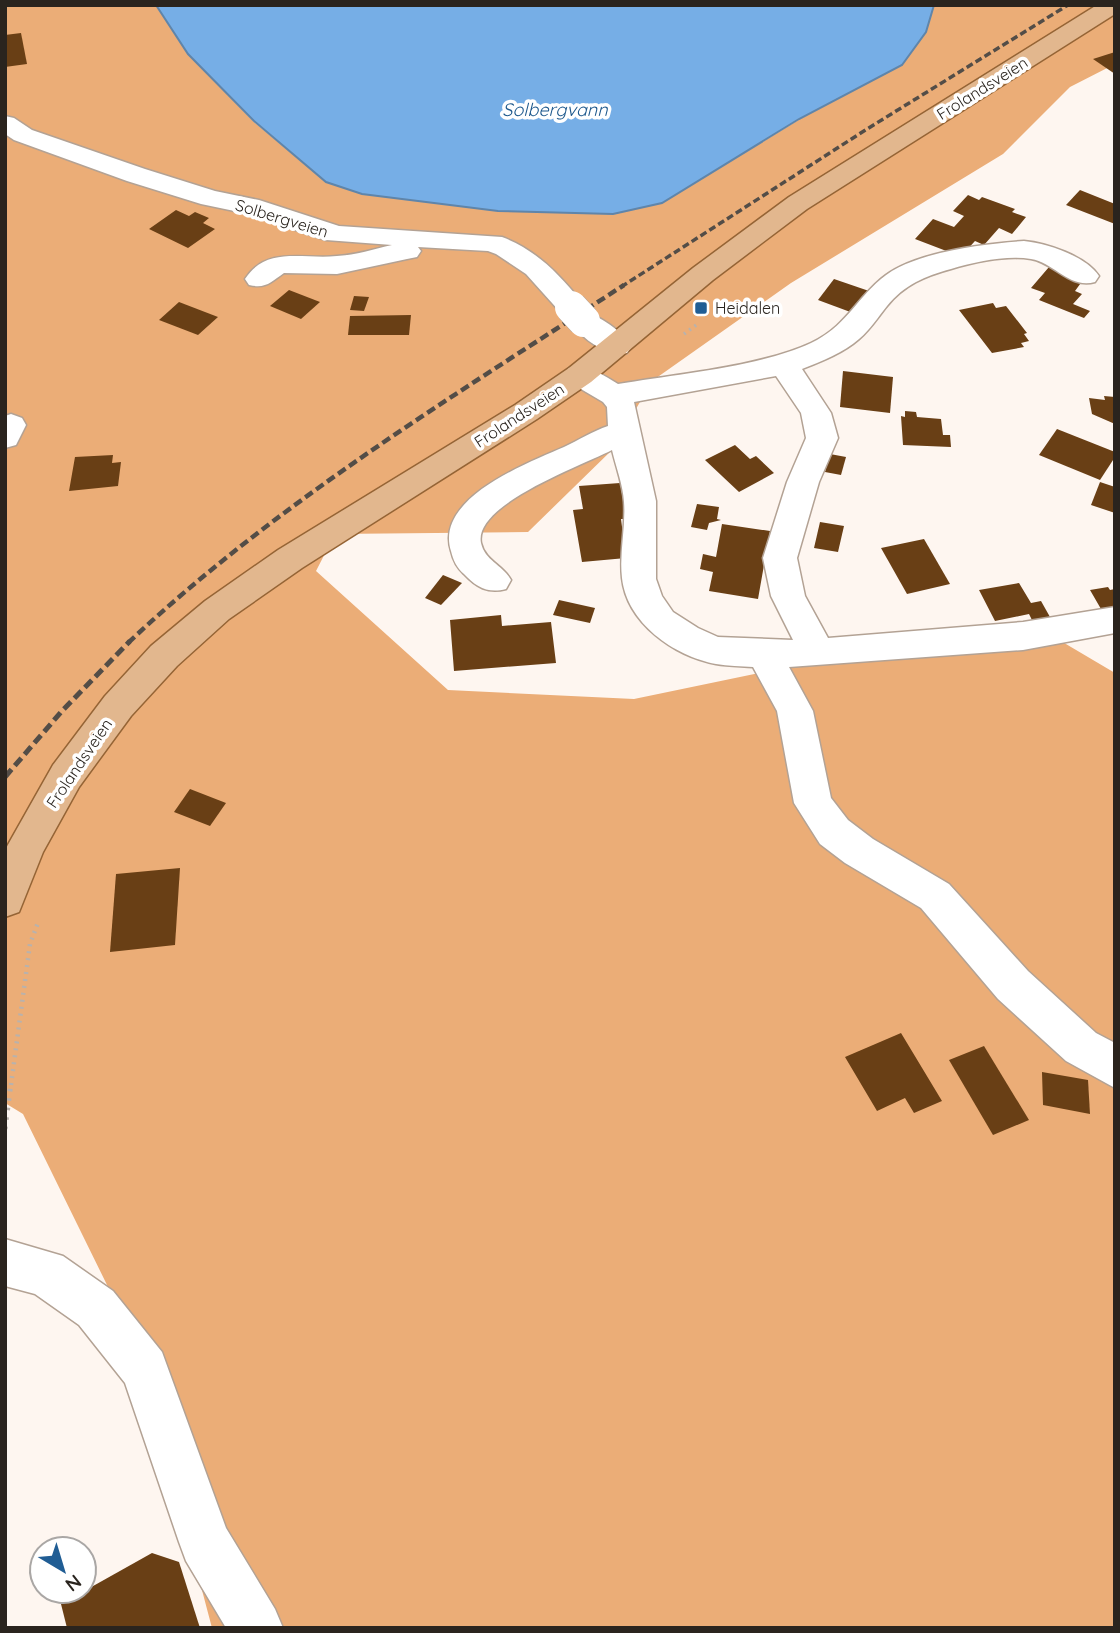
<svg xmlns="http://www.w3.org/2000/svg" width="1120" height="1633" font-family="Quicksand,sans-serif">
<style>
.forest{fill:#ebad77}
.water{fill:#76aee6;stroke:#5f85aa;stroke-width:2}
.building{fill:#693f15}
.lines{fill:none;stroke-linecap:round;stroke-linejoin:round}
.minor-casing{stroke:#b3a294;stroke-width:3}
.major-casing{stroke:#956435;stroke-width:3}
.path-far2{stroke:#b9b2ac;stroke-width:3.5;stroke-dasharray:2 4.5;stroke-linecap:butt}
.path-far1{stroke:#b9b2ac;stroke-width:4.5;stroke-dasharray:2 5;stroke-linecap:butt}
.path{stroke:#b9b2ac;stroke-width:5;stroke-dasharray:2.5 7;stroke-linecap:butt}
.minor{fill:#fff;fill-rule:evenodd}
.major{fill:#e2b78e;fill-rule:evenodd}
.rail-far2{stroke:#534d47;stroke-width:3.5;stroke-dasharray:7 3.5;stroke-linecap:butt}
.rail-far1{stroke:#534d47;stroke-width:4.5;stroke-dasharray:9 4.5;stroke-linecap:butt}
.rail{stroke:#534d47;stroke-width:5;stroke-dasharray:10 5;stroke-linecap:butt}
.minor-bridge-casing{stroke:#b3a294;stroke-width:33;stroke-linecap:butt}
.minor-bridge{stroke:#fff;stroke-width:32}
.poi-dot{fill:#205d94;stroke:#fff;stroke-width:2.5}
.labels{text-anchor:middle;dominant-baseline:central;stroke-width:7;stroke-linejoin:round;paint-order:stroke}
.far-street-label{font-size:16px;fill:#2a241e;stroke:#fff}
.far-poi-label{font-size:16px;fill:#2a241e;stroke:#fff;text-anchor:start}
.far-water-label{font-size:18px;font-style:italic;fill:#1d588c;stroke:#fff}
</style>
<rect width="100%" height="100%" fill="#fef6f0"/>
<polygon class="forest" points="5,5 156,5 188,54 254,122 326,182 662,203 800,119 902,65 926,32 934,5 1115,5 1115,64 1070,87 1003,154 791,283 652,381 613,449 528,532 335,534 316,571 448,690 634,699 841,656 1049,634 1115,673 1115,1628 212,1628 138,1348 23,1114 5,1103"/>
<polygon class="water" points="156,5 934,5 926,32 902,65 799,119 662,203 613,214 498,211 362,194 326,182 254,121 188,54"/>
<g class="building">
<polygon points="21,33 27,64 5,67 5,35"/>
<polygon points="1115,52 1115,74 1093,59"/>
<polygon points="1080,190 1115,204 1115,224 1066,205"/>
<polygon points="968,195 979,200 982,197 1015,209 1012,212 1026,217 1012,234 999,228 984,245 975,241 965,252 949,252 915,239 933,219 954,227 964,216 953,211"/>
<polygon points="176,210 189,216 195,212 209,218 203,223 215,229 188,248 149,229"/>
<polygon points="1049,267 1083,280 1075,291 1082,294 1073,304 1090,311 1084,318 1039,300 1045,293 1031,288"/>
<polygon points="834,279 869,291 853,313 818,300"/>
<polygon points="289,290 320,302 301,319 270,306"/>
<polygon points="354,296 369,297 364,311 350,310"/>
<polygon points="179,302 218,317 198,335 159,320"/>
<polygon points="993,303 996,308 1006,306 1027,333 1024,334 1029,341 1021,343 1024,347 992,353 959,310"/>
<polygon points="411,315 409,335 348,335 350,316"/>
<polygon points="843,371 893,377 890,413 840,407"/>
<polygon points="1104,396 1115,397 1115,424 1092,414 1089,398 1105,400"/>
<polygon points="905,411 916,412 917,417 941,419 943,435 950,435 951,447 903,445 901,416 905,417"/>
<polygon points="1057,429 1115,452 1115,457 1100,480 1039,455"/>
<polygon points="735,445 750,459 756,456 774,473 739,492 705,460"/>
<polygon points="830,454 846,457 841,475 825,472"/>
<polygon points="113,455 112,463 121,462 118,486 69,491 75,457"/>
<polygon points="1100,482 1115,487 1115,513 1091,505"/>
<polygon points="620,483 623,499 629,498 626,519 621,519 626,558 582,562 573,510 583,509 579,486"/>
<polygon points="697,504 719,507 717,519 721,520 709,523 707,530 691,527"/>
<polygon points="820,522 844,526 838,552 814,548"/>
<polygon points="722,524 770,531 758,599 709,591 713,572 700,569 703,554 716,557"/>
<polygon points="924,539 950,584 907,594 881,548"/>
<polygon points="443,575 462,583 441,605 425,598"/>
<polygon points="1019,583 1031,603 1041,601 1050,617 1032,620 1029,614 995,621 979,590"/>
<polygon points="1108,587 1110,590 1115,589 1115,606 1101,609 1090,590"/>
<polygon points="559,600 595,608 590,623 553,615"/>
<polygon points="501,615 502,626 551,622 556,663 454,671 450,620"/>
<polygon points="190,789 226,803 210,826 174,812"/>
<polygon points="180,868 175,945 110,952 116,874"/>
<polygon points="901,1033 942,1101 914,1113 905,1098 877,1111 845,1057"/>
<polygon points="984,1046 1029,1120 993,1135 949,1060"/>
<polygon points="1042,1072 1088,1080 1090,1114 1043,1105"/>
<polygon points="152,1553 179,1562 200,1628 67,1628 61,1604"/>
</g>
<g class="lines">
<g class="minor-casing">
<g id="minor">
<path d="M5,116L14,118L32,130L145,169L215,191L259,200L339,226L502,237C536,250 558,273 581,301L585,307L582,312C599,314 622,332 632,346L627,353C607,358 581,338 570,321L573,316L561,313L526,274L496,254L488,251L418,247L421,251L417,257L407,259L337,274L284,273C271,282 266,289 249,285L245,279C267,245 304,260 337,256C356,255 374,249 392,245L326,240L244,213L201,204L127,181L14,140L5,134Z"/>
<path d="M1024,241C1046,243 1086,256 1099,276L1095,282C1069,289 1055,263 1031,259C1006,255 975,262 951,269C925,276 904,285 887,306C878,317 870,330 859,339C843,353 822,361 802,369L831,413L838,438L819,482L797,558L805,596L828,638L1023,622L1115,607V633L1023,650L789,667L813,711L831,798L848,820L873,839L949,884L1028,971L1096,1033L1115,1043V1088L1066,1061L998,999L921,908L845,863L820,844L794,803L777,711L753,667C741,666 728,666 716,664C674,656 627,623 622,578C619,553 626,527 624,502C623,485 616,467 612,450C584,465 473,504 481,543C485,561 503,565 511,580L506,589C488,594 476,587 464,574C457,568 453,560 451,551C434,498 528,463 564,447C579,440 593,431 608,426L607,407L603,402L569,382L565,375L569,368C588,363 602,375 618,384C676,374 759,367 811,343C845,327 854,302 881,279C912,252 983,244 1024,241ZM776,376L801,413L806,438L787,482L763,558L771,596L793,640L718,637L698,628L673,612L662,596L656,579V501L634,402Z"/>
<polygon points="11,414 22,418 26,425 16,445 5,448 5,416"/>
<polygon points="5,1239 63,1256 113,1291 162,1352 226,1528 275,1609 283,1628 226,1628 186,1561 179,1542 125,1383 79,1325 35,1294 5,1286"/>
</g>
</g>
<g class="major-casing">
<polygon id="major" points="1097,5 1115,5 1115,14 807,209 713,280 591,382 537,419 302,568 229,619 177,666 131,716 79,787 43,852 19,912 5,917 5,850 53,765 105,696 151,646 205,601 278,550 515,405 569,368 693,268 789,197"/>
</g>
<polyline class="path-far2" points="684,334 699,323"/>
<polyline class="path-far1" points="11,1085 30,944 39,920"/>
<polyline class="path" points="5,1129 11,1083"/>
<use href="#minor" class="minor"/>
<use href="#major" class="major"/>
<polyline class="rail-far2" points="621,287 867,129 1068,5"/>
<path class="rail-far1" d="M128,643C276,503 454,396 624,285"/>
<polyline class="rail" points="5,777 62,711 130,641"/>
<g class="minor-bridge-casing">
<polyline id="minor-bridge" points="571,307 584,321"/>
</g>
<use href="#minor-bridge" class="minor-bridge"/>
</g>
<rect class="poi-dot" x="694" y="301" width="14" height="14" rx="3.5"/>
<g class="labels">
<g class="far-street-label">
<text transform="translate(982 88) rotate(-32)">Frolandsveien</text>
<text transform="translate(282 218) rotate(17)">Solbergveien</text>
<text transform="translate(519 415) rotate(-33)">Frolandsveien</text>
<text transform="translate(79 763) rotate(-56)">Frolandsveien</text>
</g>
<g class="far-poi-label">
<text x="715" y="308">Heidalen</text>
</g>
<g class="far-water-label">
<text x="555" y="109">Solbergvann</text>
</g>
</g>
<rect width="1120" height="1633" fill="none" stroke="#2a241e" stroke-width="14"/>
<g transform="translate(63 1570) rotate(142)"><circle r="33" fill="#ffffff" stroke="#aaa7a5" stroke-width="2"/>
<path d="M0-5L12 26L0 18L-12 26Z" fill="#205d94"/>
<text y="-10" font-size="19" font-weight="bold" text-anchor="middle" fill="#2a241e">N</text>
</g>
</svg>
